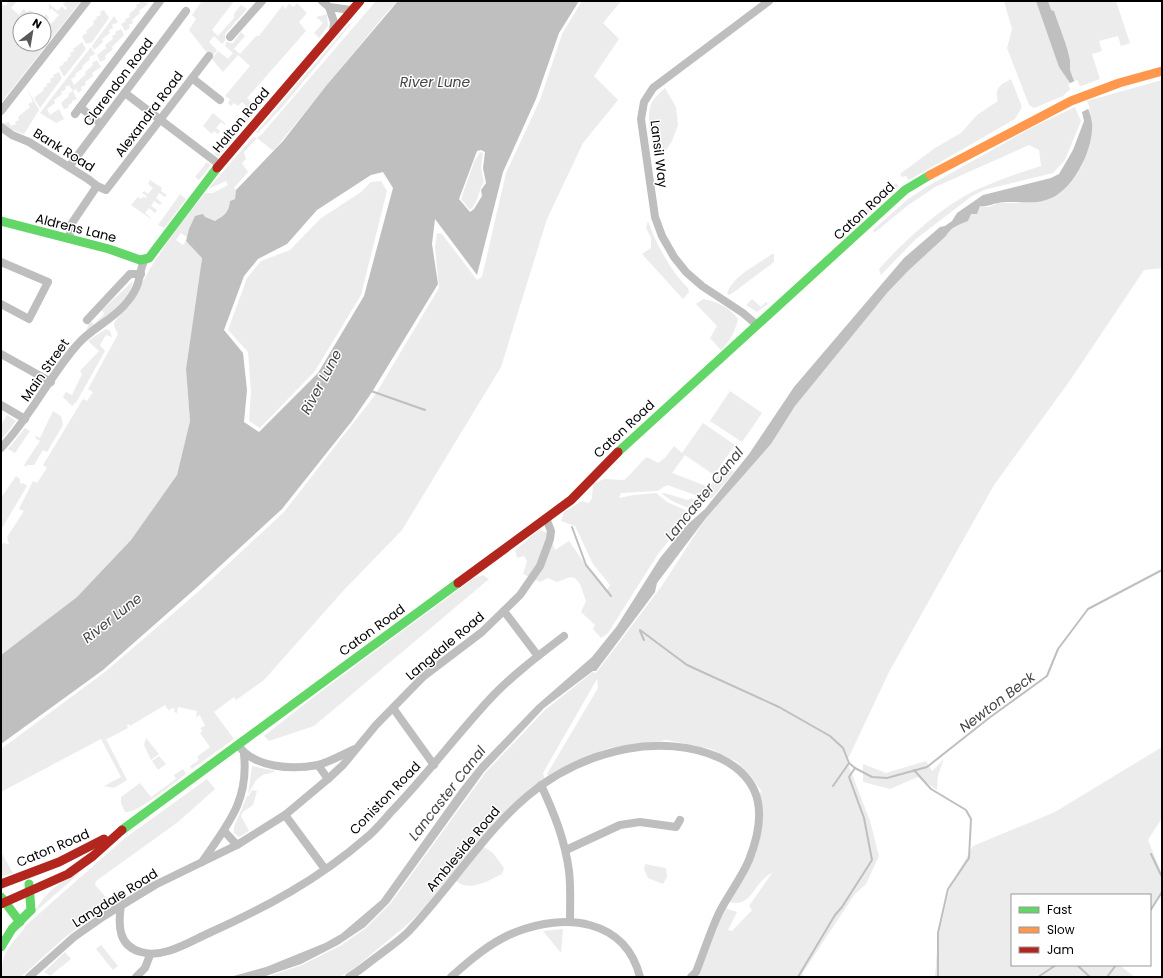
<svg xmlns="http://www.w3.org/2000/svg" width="1163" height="978" font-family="Poppins,sans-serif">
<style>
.green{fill:#ececec;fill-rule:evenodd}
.water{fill:#bfbfbf;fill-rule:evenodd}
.pier{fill:#fff}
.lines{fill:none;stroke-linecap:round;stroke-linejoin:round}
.stream{stroke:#bfbfbf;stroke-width:2}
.street{stroke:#bebebe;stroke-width:8}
.fast{stroke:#63d668;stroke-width:9}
.slow{stroke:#ff974d;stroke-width:9}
.jam{stroke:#b3261e;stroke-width:9}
.labels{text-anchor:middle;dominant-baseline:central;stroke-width:3;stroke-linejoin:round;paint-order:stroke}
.street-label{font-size:13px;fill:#000;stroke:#fff}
.water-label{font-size:14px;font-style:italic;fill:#444;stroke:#fff}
</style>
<rect width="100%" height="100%" fill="#fff"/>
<g class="green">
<path d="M8,1L16,2L11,8L19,15L23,9L27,12L30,10L41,19L46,14L49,18L47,20L51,24L59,15L51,8L49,11V4L58,11L62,6L65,10L67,8L63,4L67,1H81L1,103V4L6,6ZM20,20H44V44H20Z"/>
<polygon points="139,1 146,1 148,4 139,11 140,13 132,20 133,23 129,25 130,28 125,31 121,24 126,21 125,19 130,17 129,14 137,7 136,5 140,3"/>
<polygon points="202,1 234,1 212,30 218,36 234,18 234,14 241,5 247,9 225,34 225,41 222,44 214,36 209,42 217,50 211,58 189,30 196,19 192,15"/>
<path d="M376,1H398L387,12L274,150H272L257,138L244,152L246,159L242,163L248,172L234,188L236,190L235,199L230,201C229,213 225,215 215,221L204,217L189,229L188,238L181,233L176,240L183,245L186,241L202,257L186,369L190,421L177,475L131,540L77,597L1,655V543L9,544L7,537L24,511L19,509L33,481L37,483L47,468L43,465L83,399L87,401L93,392L88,389L118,334L114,326L115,321L132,303L149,270L175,231L205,193H213L228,185L226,181L208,189L253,137L257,138L262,134Z"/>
<polygon points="582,1 621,1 603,23 619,39 594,76 618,100 583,143 547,219 501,367 402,530 343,591 264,680 236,700 234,697 214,712 234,739 192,769 190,766 199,760 197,757 210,747 200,733 203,731 200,728 205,726 200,715 196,717 197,711 178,707 177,713 174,712 175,709 171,708 169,711 165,705 130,726 129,724 127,725 128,728 107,739 105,737 127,780 114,788 104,786 121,777 101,739 1,792 1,749 105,672 198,592 284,512 375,395 439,288 435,247 437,233 442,234 477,280 482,277 506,173 540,100 562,34"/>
<polygon points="1004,1 1116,1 1130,43 1121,46 1118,36 1099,41 1102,51 1092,54 1100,79 1068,91 1063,96 1034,108 1029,105 1007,48 1012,29"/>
<polygon points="297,3 307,13 299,22 306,31 247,98 253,104 262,94 267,98 245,124 241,121 250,110 242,102 238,106 234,103 231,106 228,103 230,99 225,96 250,66 238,55 223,72 212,59 218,51 228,59 233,53 225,46 226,42 233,43 241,32 245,36 234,49 240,54 256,36 259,36 283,5 285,9 289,4 294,7"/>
<polygon points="104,10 109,18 92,42 86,44 82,36 87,33 86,31 94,24 93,21 97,19 96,17 101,15 100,12"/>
<polygon points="327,14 328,26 319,38 314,33 323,23 316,17"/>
<polygon points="114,16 118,22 112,25 113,28 109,30 110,33 102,39 103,42 94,50 92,46"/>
<polygon points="350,23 351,24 284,105 258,133 256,132"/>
<polygon points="121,29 124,35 112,47 113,49 105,56 106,59 100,62 97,55 106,48 105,45 113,39 112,36 116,34 115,32"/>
<polygon points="82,42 86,49 64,77 59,67 64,64 63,63 68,60 67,58 71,56 70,53 74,51 73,49"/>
<polygon points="91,47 95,54 89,57 90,59 82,66 83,68 75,74 76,76 71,79 76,89 73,91 77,99 72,101 72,103 68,105 69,107 64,109 61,103 69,96 68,94 73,91 69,85 65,87 66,89 61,92 62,94 54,100 55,103 47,109 50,115 59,109 64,119 56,123 40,113"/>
<polygon points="97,60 101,67 92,73 93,76 85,82 86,85 81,87 82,90 78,93 74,85 86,74 85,72 93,65 92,63"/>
<polygon points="59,72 62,78 40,108 34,98 44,90 43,88 47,86 46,84 51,82 50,79 54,77 53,75"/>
<path d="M1011,79L1022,107L1015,119L909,180L906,176L902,177L900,174L935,148L961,133L977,115L998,101C994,88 1000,85 1011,79Z"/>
<path d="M1162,80V268L1144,270L1071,379L994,485L889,672L847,761L870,821L879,856L866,884L854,895L802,974L804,977H691L725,908L737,912L728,930L732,931L752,910L749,906L772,873C754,881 752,909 729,902L750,861L759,793L762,792L750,775L737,762L711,749L667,740L609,748L575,761L550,777L547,774L598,688L597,679L543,773L545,780L495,822L425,907L408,924L351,971L340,977H267L302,965L340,946L366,928L390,904L486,772L545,710L593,672L596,673L661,587L706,518L771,444L795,406L828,364L887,293L908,271L946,236C951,227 958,225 968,221L970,215L980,206L989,207L998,203H1018L1059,194L1073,180L1082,166L1092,123L1087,101Z"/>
<polygon points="27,88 39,110 24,134 9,129 3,123 9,122 11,126 16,124 15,122 19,120 18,117 30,107 28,104 33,102"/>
<path d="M665,88L676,107L678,125L672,141L665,152L655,155C652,140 645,117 652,102C655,97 661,92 665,88Z"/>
<path d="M1075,107L1081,121L1065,160L1053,173L984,190L972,196L916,239L881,275L879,269C905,240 940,208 974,191C995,181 1018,173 1041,166L1039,150L1029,145L935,187L907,206L874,233L873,230L908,199L928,186L1033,127Z"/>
<polygon points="213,113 226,124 225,125 221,122 216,128 220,131 218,134 214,131 212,134 203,126"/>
<polygon points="234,130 238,133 218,157 214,154"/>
<path d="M480,152L483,153L481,168L484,182C478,191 479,202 470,210L461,199L474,162Z"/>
<polygon points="207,162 211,165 199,180 195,177"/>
<polygon points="150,180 162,188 161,191 167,195 165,197 159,193 156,198 162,203 160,205 154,201 151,206 157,210 155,213 149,208 145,213 151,218 151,219 131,205 138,197 141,199 143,197 146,198 147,196 142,193 144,191 148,194 153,188 148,184"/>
<polygon points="381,181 387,191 361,295 315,371 260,428 249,421 251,392 248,352 228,330 247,278 261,261 290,250 320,219 361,192 371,182"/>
<polygon points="896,183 899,186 880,202 878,198"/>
<polygon points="180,194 186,199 164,228 158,225"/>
<polygon points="876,200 876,206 861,220 858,216"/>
<path d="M648,221C656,244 671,272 688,288L689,292L683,299L642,254L651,248V238L646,228Z"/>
<path d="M772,254H774V262L734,292L729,295L727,294C732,276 757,265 772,254Z"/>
<path d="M133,281C128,304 104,319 86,331L90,321L94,324L104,314L102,310Z"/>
<path d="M703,299C717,301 730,308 738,319C735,332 730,341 721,350L710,338L717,326L696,304Z"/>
<polygon points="752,299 761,307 766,302 768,304 757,312 746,305"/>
<polygon points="106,329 110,331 112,337 106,335 100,345 105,351 77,401 72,406 63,397 66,392 72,395 82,374 80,371 99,351 88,341"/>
<polygon points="730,391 762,413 742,442 710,421"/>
<polygon points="53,411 61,416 63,425 47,452 43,450 34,465 27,465 26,467 24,465 40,441 35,438 36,436 40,438"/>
<polygon points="7,415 16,421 1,440 1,425"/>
<path d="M703,423L735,445L714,475L685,455L672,473L709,487L726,466L734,472L712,498C699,498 680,489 667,485L657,491L621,493L619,498L634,495L656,493L667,502L692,513L658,554L608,633L601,638L593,629L595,625L581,612L586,601L580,584L575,578L570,577L557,582L548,578L540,582L523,574L527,561L524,556L517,558L515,550L539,530L549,533L555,550L569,541L587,567L607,590L610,585L593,564L575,526L561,521L564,512L582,501L589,503L592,498L593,484L604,479L624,480C634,472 638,464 647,457L658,463L665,458L674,446L682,453Z"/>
<polygon points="25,428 30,431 15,453 8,449"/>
<polygon points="16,476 20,479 20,484 23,483 27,486 2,528 1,498"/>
<polygon points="664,493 688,500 692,498 696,501 693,510 672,501 662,494"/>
<polygon points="483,575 489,579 314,726 269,741 264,736 311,699 474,578"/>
<polygon points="146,738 159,754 151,760 144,745"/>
<polygon points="1162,747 1162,818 1148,840 1162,874 1162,892 1150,911 1150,895 1012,895 1012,965 1119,965 1135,977 935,977 938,937 951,884 973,846 1055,812"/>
<polygon points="159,756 166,764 158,770 152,761"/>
<polygon points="944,759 938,775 937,790 918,777 890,789 863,782 863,764 886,773 926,761 932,771"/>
<polygon points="252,766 276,771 268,774 264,774 256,780 248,794"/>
<path d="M183,769L186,774C176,781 136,815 125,812L121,803V797L140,783L151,797L176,779L174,775Z"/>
<path d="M207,779L215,789L178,822L96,881L95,885L111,903L64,938L21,977H1C1,954 10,945 25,928L24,927L125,838Z"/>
<polygon points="252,790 257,791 253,805 243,812 241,816 249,831 239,837 234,833 234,827 247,796 249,796"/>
<path d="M482,846L493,853L504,868L502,874C488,881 469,893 455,880Z"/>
<polygon points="1,852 13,873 1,877"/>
<polygon points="645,864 666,868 667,877 663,884 648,878 644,869"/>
<path d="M80,872L74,878L34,913C48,889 56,885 80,872Z"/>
<polygon points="563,929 561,953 543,931"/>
<polygon points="101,945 118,966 113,970 96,949"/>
<polygon points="65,952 71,959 50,976 44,972"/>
</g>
<g class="water">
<path d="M398,1H579L559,33L536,99L503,172L477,275L435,219L432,244L438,284L372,392L352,421L282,509L195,589L103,670L1,744V655L77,597L131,540L177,475L190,421L186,369L202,258L186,241L189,229L195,216L203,214L205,217L215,221C225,215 229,212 230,201L235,199L236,190L283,141L326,86ZM481,150L485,152L483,168L486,183L481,190L482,196L474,209L470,212L459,199L477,151ZM383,172L393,188L364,296L318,373L259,432L244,422L247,390L243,353L224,330L244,276L258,259L287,244L317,210L371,175Z"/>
<path d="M1036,1H1048L1051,10L1054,11C1059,27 1067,44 1070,61C1070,64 1070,67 1070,70C1075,88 1090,104 1092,123C1094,149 1073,193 1046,200C1031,205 1012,200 998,203C991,204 988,207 980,206L977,214H971L968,221C958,225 951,227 946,236L908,271L887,293L795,406L771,444L706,518L657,583L655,592L596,671H593L544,708L484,772L389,903L365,927L338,945L301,964L263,977H230L266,967L325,943L341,934L381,900L460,789L480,764L536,706L592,657L617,626L660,558L687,525L705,509L749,454L794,387L904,258L940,227L945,226L952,221L957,213L983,195L1051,178L1059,174L1073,150L1084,121L1082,112L1070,83L1059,67Z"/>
</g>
<polygon class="pier" points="1077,80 1090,108 1080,113 1068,84"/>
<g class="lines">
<g class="stream">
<polyline points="371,391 425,410"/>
<polyline points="572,527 586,565 611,596"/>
<polyline points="640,630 687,665 779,707 830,736 843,748 849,763 855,768 872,777 887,778 927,767 989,718 1047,676 1058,649 1088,609 1162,570"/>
<polyline points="640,631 644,640"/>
<polyline points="914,770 931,789 966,810 971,819 969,858 948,889 938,933 938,977"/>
<polyline points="833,786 849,763"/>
<polyline points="1151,854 1162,877"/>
<polyline points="1150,911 1162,892"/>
<polyline points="1077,965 1090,977"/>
<polyline points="798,977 835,915 842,907 872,860 864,818 849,777 855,768"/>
<polyline points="1038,977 1056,965"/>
<polyline points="1107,977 1116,965"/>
</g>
<g class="street">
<polyline points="322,1 329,7 351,10"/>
<polyline points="329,7 334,22 333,32"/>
<polyline points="230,37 262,1"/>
<polyline points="192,78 220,100"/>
<polyline points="125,93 220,165"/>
<polyline points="80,107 101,124"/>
<polyline points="1,111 87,1"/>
<polyline points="75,114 160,1"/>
<polyline points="1,127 12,135 29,142 88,179 97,186 106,190 209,56"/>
<polyline points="69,167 186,11"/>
<polyline points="69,239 72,223 97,186"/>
<polyline points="1,262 48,282 29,319 1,304"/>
<polyline points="87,320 130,274 141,274"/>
<polyline points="757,325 743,313 702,286 686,272 674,257 662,236 655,217 641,119 644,102 653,88 769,1"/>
<polyline points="1,354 51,382"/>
<polyline points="1,405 25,419"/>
<path d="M1,448C31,416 49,377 77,345C92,327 114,320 128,301C132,296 136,289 138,283C141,274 140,267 145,260"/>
<polyline points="504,611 538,656"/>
<polyline points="393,708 434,765"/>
<path d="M238,745C254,768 292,770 318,765C330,762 343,754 355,749"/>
<polyline points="318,765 328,779"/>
<path d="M541,785C554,813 565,840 569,871C571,887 570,904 570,921"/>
<polyline points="285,815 325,869"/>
<polyline points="224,831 237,845"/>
<polyline points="566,850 620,825 640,822 676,827 680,820"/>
<path d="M202,862C227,825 249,802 244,754"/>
<path d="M121,905C118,925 118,946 141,952C163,959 189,942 209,933C265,908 319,879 366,838C375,831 383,821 391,812C425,777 455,737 488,701C510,677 539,655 564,636"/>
<polyline points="29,977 74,937 104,916 155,885 237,845 285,815 328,779 343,765 376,725 424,676 482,632 520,595 540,566 550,539 551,531 546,518"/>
<polyline points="136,977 145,968 150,955"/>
<path d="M349,977C359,971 368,963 378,956C388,948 399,941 408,932C479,857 514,771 626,749C657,743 691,745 720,758C765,780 766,817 749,860C741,879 728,895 719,913C710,932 704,952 696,972L691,977"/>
<path d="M451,977C470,960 492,941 516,932C564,913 625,918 640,977"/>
</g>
<g class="fast">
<polyline points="1,221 109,249 140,260 149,258 217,168"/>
<polyline points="618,452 905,190 930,175"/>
<polyline points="122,830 458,583"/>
<polyline points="29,884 31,910"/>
<polyline points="1,897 20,922"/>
<polyline points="1,947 12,929 31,910"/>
</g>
<polyline class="slow" points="930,175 1071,101 1119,83 1162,71"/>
<g class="jam">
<polyline points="217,168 360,1"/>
<polyline points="458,583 571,500 618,452"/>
<polyline points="1,884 59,862 104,839"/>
<polyline points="1,904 68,874 93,856 122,830"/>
</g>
</g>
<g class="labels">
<g class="street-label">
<text transform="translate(118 82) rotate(-53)">Clarendon Road</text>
<text transform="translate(149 114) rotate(-53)">Alexandra Road</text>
<text transform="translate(241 120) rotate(-50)">Halton Road</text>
<text transform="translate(64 150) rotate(32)">Bank Road</text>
<text transform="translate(659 154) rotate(83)">Lansil Way</text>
<text transform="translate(864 211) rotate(-43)">Caton Road</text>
<text transform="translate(76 228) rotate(14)">Aldrens Lane</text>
<text transform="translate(45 370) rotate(-55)">Main Street</text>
<text transform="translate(624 429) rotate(-43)">Caton Road</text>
<text transform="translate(372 630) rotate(-36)">Caton Road</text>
<text transform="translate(445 646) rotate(-40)">Langdale Road</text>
<text transform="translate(385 798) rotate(-46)">Coniston Road</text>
<text transform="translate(53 848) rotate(-23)">Caton Road</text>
<text transform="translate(463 849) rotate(-50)">Ambleside Road</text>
<text transform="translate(115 898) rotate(-32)">Langdale Road</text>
</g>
<g class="water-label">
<text x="435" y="82">River Lune</text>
<text transform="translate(321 382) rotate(-62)">River Lune</text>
<text transform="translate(704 494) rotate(-51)">Lancaster Canal</text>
<text transform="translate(112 618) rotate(-38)">River Lune</text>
<text transform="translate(997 702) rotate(-37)">Newton Beck</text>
<text transform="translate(447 793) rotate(-52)">Lancaster Canal</text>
</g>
</g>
<rect width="1163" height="978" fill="none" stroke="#000000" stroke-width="4"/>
<rect x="1011" y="894" width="140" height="72" fill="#ffffff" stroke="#999999"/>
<rect x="1019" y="907" width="20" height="6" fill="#63d668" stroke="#999999"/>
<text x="1047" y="914" font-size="12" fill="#000000">Fast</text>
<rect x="1019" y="927" width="20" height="6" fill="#ff974d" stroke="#999999"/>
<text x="1047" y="934" font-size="12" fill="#000000">Slow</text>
<rect x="1019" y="947" width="20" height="6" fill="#b3261e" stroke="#999999"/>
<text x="1047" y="954" font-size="12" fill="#000000">Jam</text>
<g transform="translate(32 32) rotate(31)"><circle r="19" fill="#ffffff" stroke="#999999"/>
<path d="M0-3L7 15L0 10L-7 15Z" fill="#595959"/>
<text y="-6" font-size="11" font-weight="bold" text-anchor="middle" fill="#000000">N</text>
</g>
</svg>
